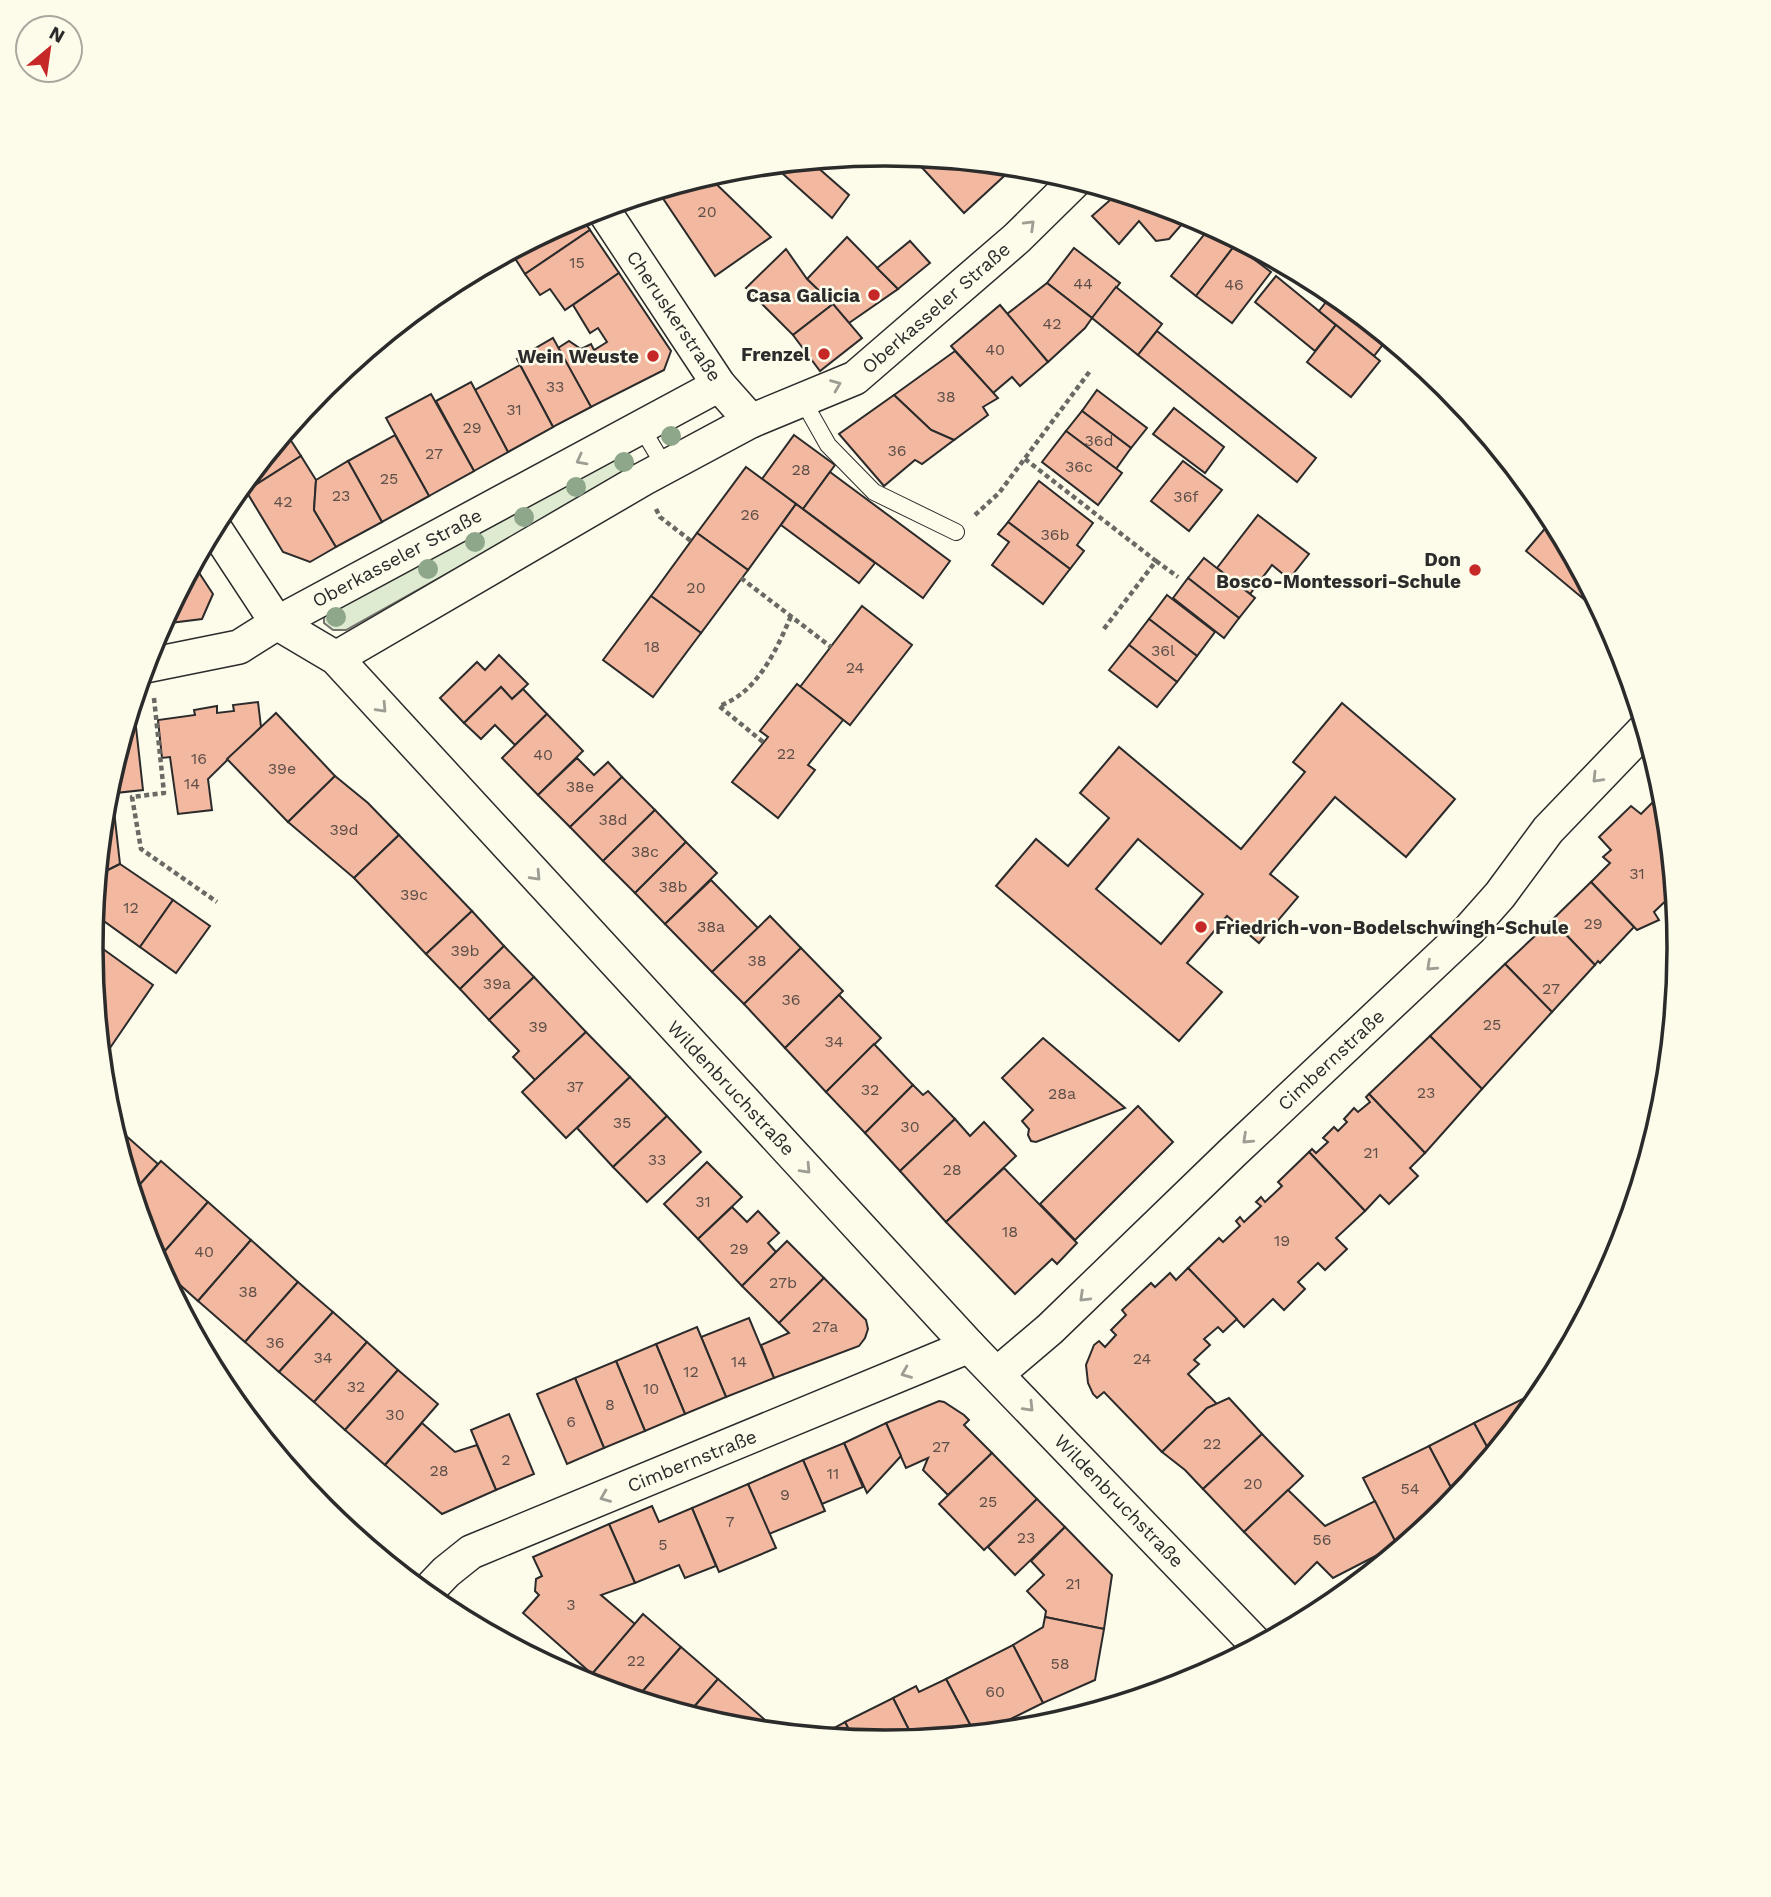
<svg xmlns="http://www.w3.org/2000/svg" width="1771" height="1897" font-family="'Work Sans',sans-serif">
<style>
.green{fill:#deebd1;stroke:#74746e;stroke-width:2}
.building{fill:#f2b8a0;stroke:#2b2b2b;stroke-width:2;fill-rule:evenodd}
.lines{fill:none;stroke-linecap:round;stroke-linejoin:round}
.lane-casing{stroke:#2b2b2b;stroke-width:18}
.street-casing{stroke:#2b2b2b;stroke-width:36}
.path{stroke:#6a6964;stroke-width:4.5;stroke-dasharray:5 3.5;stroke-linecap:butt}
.lane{stroke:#fdfbea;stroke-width:16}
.street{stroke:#fdfbea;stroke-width:33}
.tree{fill:#8ea78a}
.oneway{stroke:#9e9d94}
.poi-dot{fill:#c62828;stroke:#fdfbea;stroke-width:2.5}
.labels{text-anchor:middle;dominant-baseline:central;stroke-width:5;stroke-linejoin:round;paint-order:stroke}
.number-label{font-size:16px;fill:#5d4e48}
.poi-label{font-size:19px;font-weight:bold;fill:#2b2b2b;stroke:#fdfbea;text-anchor:end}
.street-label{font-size:19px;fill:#2b2b2b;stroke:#fdfbea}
.rim{fill:none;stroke:#2b2b2b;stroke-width:3.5}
</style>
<rect width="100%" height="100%" fill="#fdfbea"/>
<polygon class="green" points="625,449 636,468 346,630 333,630 324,623 324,611"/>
<g class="building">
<polygon points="916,157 1014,167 964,213 914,159"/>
<polygon points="820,160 816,166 849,195 832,218 773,165"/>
<polygon points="708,176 771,237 715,276 658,191"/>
<polygon points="1118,193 1190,215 1169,239 1156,241 1139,221 1119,244 1092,216"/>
<polygon points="580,215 590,230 525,274 511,252"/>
<polygon points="1211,226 1238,241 1196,296 1171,276"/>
<polygon points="590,230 619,273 565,310 550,289 540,295 525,274"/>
<polygon points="847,237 898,289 849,323 807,279"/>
<polygon points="910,241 930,263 898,289 877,268"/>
<polygon points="1235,245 1271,272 1232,323 1196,296"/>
<polygon points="1074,248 1120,283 1092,318 1047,283"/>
<polygon points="786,249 807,279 833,304 793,335 746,288"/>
<polygon points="619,273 671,351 664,370 591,407 558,348 569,341 581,349 591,344 594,350 607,342 598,328 590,333 573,305"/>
<polygon points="1276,276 1336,325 1315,351 1255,302"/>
<polygon points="1047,283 1092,318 1085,328 1048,362 1007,314"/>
<polygon points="1116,287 1162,324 1138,355 1092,318"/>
<polygon points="1333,293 1388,338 1374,356 1319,311"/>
<polygon points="833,304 862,338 820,371 793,335"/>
<polygon points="1000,305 1048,362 1020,386 1012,377 993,393 951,346"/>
<polygon points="1336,325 1380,361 1351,397 1307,362"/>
<polygon points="1157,331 1316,458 1297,482 1138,355"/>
<polygon points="553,338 591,407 553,427 517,359"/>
<polygon points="955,351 998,398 983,407 988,415 954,440 931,430 894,395"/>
<polygon points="520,365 553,427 508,452 475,390"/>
<polygon points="471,382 508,452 474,471 436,401"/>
<polygon points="1097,390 1147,428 1131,448 1082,411"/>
<polygon points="431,394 474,471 429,496 386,418"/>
<polygon points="894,395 931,430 954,440 922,464 915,460 884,486 839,434"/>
<polygon points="1174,408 1224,447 1205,473 1153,434"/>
<polygon points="1082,411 1131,448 1116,469 1066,431"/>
<polygon points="1066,431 1122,473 1098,505 1042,462"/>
<polygon points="286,433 301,456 246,491 242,486"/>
<polygon points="395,435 429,496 382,522 348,461"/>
<polygon points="794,435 835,465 803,509 762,479"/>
<polygon points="301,456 316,480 314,510 336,547 310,562 283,552 246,491"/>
<polygon points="348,461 382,522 336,547 314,510 316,480"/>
<polygon points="1183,461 1222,490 1189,531 1151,501"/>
<polygon points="746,467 796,504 748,570 697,533"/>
<polygon points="830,472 950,561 923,598 803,509"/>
<polygon points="1039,481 1093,523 1077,545 1084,551 1070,569 1008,522"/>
<polygon points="796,504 875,563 859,583 781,525"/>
<polygon points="1258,515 1309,554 1289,579 1272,565 1250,594 1217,568"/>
<polygon points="1553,519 1604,616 1526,551"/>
<polygon points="1008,522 1070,569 1043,604 992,565 1009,542 998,534"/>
<polygon points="697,533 748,570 701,633 651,596"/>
<polygon points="1204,558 1255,598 1239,618 1188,578"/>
<polygon points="194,565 213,594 202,619 162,624"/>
<polygon points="1188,578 1239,618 1224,638 1173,598"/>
<polygon points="1167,595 1215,632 1197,656 1149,619"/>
<polygon points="651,596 701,633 653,697 603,660"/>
<polygon points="862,606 912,645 850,725 800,687"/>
<polygon points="1149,619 1197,656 1177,682 1129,645"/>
<polygon points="1129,645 1177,682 1157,707 1109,670"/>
<polygon points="499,655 528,684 512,699 501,687 464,723 440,698 477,662 485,670"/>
<polygon points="797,684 843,720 808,765 815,770 778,818 732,782 768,737 760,731"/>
<polygon points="501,687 512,699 523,689 547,714 515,745 495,725 481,739 464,723"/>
<polygon points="258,702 261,727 208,779 212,810 178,814 170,757 162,758 158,720 195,715 194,710 217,706 217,713 234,711 233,705"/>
<path d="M1342,703L1455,799L1406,857L1335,797L1270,874L1298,897L1259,943L1227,916L1187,963L1222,992L1179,1041L996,886L1036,839L1068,866L1109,818L1080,793L1119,747L1241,849L1305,772L1293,762ZM1138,839L1203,894L1161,944L1096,889Z"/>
<polygon points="276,713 335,776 288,822 227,759"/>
<polygon points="547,714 583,751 538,795 502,758"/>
<polygon points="135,718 143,790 106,794 129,719"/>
<polygon points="577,758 594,775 608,762 622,777 570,827 538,795"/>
<polygon points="335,776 368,803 399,835 354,878 288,822"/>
<polygon points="622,777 655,810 603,861 570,827"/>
<polygon points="1662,784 1665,794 1666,807 1652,794"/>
<polygon points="112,793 120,864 98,875 106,794"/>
<polygon points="1657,798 1666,807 1674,893 1654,912 1659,920 1637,930 1591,882 1610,863 1603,857 1611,850 1599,837 1631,806 1641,814"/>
<polygon points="655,810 686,842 635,893 603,861"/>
<polygon points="399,835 472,911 426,954 354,878"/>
<polygon points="686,842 717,873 665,924 635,893"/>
<polygon points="120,864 173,900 140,947 94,914 98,875"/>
<polygon points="711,880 758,928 712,972 665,924"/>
<polygon points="1591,882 1634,927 1600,963 1598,961 1595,965 1552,920"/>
<polygon points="173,900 210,926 176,973 140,947"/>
<polygon points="472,911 504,946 460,989 426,954"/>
<polygon points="770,916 801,948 744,1004 712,972"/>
<polygon points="1552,920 1595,965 1552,1012 1505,964"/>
<polygon points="92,941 153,985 110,1048 100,1042"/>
<polygon points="504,946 534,977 489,1020 460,989"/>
<polygon points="801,948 843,991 785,1048 744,1004"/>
<polygon points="1505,964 1552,1012 1482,1089 1430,1036"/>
<polygon points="534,977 586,1032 535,1080 513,1057 519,1051 489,1020"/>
<polygon points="839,995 881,1038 826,1092 785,1048"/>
<polygon points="586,1032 630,1077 566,1138 522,1092"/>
<polygon points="1430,1036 1482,1089 1425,1153 1369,1094"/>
<polygon points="1043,1038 1125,1108 1036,1142 1031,1141 1028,1135 1029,1129 1022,1121 1033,1110 1002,1078"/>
<polygon points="874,1044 913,1085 865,1133 826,1092"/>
<polygon points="630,1077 667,1116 613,1167 577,1128"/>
<polygon points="913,1085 923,1095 928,1091 955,1119 900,1171 865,1133"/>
<polygon points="1369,1094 1425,1153 1410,1168 1418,1176 1389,1204 1380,1195 1365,1211 1309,1152 1312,1149 1316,1153 1328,1142 1323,1138 1334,1127 1338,1131 1347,1122 1344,1119 1354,1108 1358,1112 1370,1102 1366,1097"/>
<polygon points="1138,1106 1173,1142 1075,1240 1040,1204"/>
<polygon points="667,1116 701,1152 647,1202 613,1167"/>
<polygon points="955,1119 970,1136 984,1122 1016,1156 946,1222 900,1171"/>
<polygon points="115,1126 158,1164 133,1192 114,1128"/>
<polygon points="1309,1152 1365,1211 1336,1238 1347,1249 1325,1270 1318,1263 1298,1282 1305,1289 1284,1310 1273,1299 1244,1327 1188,1268 1219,1238 1223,1242 1240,1226 1236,1221 1240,1217 1244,1222 1261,1206 1256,1202 1261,1197 1265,1202 1282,1186 1278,1182"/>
<polygon points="161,1161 208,1202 156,1261 133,1192"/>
<polygon points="707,1162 742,1197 698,1239 664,1204"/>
<polygon points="1004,1168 1077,1243 1057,1264 1052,1259 1015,1294 946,1222"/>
<polygon points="208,1202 251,1240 198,1301 159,1266 156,1261"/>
<polygon points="732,1207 747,1222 758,1211 779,1233 768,1243 776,1252 742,1286 698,1239"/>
<polygon points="251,1240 298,1282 245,1342 198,1301"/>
<polygon points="787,1241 824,1278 779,1323 742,1286"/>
<polygon points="1188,1268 1237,1319 1223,1332 1218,1327 1204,1339 1210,1345 1194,1360 1199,1364 1188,1374 1217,1404 1207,1408 1162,1452 1104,1392 1097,1398 1093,1394 1088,1383 1086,1365 1094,1345 1099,1341 1105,1347 1116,1335 1111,1330 1126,1315 1122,1310 1151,1283 1155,1287 1170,1273 1176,1280"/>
<polygon points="824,1278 866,1320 868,1329 865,1338 859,1346 774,1378 761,1345 789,1333 779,1323"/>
<polygon points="298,1282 333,1312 279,1372 245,1342"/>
<polygon points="333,1312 367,1342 314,1402 279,1372"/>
<polygon points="749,1318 774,1378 726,1397 701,1337"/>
<polygon points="697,1327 726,1397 685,1414 656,1344"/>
<polygon points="367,1342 398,1370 345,1430 314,1402"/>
<polygon points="656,1344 685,1414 645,1431 616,1361"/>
<polygon points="616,1361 645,1431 604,1448 575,1378"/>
<polygon points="398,1370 438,1404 385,1465 345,1430"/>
<polygon points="575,1378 604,1448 567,1464 537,1394"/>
<polygon points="1537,1392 1540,1398 1492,1456 1474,1423"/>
<polygon points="1229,1398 1262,1434 1203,1489 1185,1470 1162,1452 1207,1408"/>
<polygon points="939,1401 944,1402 964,1415 969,1420 964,1425 992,1453 948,1495 923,1470 928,1458 906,1468 886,1423"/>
<polygon points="509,1414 534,1474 496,1490 471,1430"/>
<polygon points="422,1423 455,1452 477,1445 496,1490 442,1514 385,1465"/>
<polygon points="886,1423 901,1456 867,1493 844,1443"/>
<polygon points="1474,1423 1492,1456 1457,1499 1429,1446"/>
<polygon points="1262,1434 1303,1476 1244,1532 1203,1489"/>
<polygon points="844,1443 863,1487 822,1504 803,1460"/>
<polygon points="1429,1446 1457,1499 1447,1511 1417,1536 1397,1545 1363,1478"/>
<polygon points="992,1453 1037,1499 984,1550 939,1504"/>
<polygon points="803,1460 825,1511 769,1534 748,1484"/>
<polygon points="748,1484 776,1548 719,1572 692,1508"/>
<polygon points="1288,1490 1325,1526 1375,1501 1397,1545 1333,1578 1317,1562 1295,1584 1244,1532"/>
<polygon points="1037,1499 1065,1527 1015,1575 988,1547"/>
<polygon points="652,1506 659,1522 692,1508 716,1566 685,1578 679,1565 635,1583 609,1524"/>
<polygon points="609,1524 635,1583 601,1595 635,1624 592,1674 523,1613 539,1595 535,1591 536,1579 542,1576 533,1557"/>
<polygon points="1065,1527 1112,1575 1104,1629 1045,1617 1046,1611 1027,1591 1044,1575 1031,1561"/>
<polygon points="643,1614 681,1647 636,1699 614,1692 592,1674"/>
<polygon points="1045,1617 1104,1629 1095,1680 1043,1703 1013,1645 1043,1627"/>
<polygon points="1013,1645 1043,1703 982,1733 975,1734 946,1679"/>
<polygon points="681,1647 718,1679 687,1715 636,1699"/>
<polygon points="718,1679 764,1719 754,1730 730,1728 687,1715"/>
<polygon points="946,1679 975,1734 914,1740 893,1698 916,1686 919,1692"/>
<polygon points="893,1698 914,1740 885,1743 854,1740 845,1722"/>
<polygon points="845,1722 854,1740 819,1736"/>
</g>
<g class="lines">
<g class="lane-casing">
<g id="lane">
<polyline points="802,399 828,445 874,492 956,532"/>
<polyline points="641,427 665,467"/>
</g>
</g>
<g class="street-casing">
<g id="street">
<polyline points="602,208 719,385 751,421"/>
<polyline points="214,527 277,623 336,658 969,1346 1258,1646"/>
<polyline points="336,658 643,479 751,421 855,378 1017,238 1076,180"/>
<polyline points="145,666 239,647 277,623 719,385"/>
<polyline points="997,1374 1050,1329 1232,1153 1469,930 1500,895 1548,830 1645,729"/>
<polyline points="425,1594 446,1572 471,1552 969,1346"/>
</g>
</g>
<g class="path">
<polyline points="1324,286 1324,287"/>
<polyline points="1025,459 1156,561 1103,630"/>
<polyline points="656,509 660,517 691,541"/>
<polyline points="975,515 999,493 1090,371"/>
<polyline points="1156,561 1178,577"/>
<polyline points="741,578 831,647"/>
<polyline points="154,698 164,793 132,797 141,849 217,902"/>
<path d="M763,742L719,706C757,693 776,651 791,616"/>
</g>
<use href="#lane" class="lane"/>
<use href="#street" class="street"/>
</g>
<g class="tree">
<circle cx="671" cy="436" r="10"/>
<circle cx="624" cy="462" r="10"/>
<circle cx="576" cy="487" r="10"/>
<circle cx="524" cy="517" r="10"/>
<circle cx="475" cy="542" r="10"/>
<circle cx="428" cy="569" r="10"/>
<circle cx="336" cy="617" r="10"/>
</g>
<defs><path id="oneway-chevron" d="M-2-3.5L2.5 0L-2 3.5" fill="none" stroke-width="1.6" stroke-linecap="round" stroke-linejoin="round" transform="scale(1.75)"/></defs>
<g class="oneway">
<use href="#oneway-chevron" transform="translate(1030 225) rotate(-44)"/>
<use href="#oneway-chevron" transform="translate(836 385) rotate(-22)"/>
<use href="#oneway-chevron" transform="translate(581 460) rotate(152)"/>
<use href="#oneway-chevron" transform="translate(382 708) rotate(47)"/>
<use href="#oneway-chevron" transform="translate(1597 778) rotate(134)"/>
<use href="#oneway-chevron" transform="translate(536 876) rotate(47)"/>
<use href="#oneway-chevron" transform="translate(1431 966) rotate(137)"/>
<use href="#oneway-chevron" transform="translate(1247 1139) rotate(137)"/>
<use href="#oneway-chevron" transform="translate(806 1169) rotate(47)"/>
<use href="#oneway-chevron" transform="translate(1084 1297) rotate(136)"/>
<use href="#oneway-chevron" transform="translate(906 1373) rotate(158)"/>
<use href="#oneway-chevron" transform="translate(1029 1407) rotate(46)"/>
<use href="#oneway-chevron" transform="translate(605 1497) rotate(158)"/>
</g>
<g class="poi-dot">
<circle cx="874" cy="295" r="7"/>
<circle cx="824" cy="354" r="7"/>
<circle cx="653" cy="356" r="7"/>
<circle cx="1475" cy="570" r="7"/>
<circle cx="1201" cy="927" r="7"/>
</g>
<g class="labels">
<g class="number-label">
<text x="707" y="211">20</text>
<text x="577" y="262">15</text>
<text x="1083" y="283">44</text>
<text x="1234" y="284">46</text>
<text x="1052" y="323">42</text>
<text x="995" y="349">40</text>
<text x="555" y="386">33</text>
<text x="946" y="396">38</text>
<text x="514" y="409">31</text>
<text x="472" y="427">29</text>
<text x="1099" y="440">36d</text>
<text x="897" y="450">36</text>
<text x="434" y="453">27</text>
<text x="1079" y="466">36c</text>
<text x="801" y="469">28</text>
<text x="389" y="478">25</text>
<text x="341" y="495">23</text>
<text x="1186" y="496">36f</text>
<text x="283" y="501">42</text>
<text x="750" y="514">26</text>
<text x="1055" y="534">36b</text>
<text x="696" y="587">20</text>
<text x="652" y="646">18</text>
<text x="1163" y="650">36l</text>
<text x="855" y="667">24</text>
<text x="786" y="753">22</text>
<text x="543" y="754">40</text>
<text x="199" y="758">16</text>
<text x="282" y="768">39e</text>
<text x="192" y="783">14</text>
<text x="580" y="786">38e</text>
<text x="613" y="819">38d</text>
<text x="344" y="829">39d</text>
<text x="645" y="851">38c</text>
<text x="1637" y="873">31</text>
<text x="673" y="886">38b</text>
<text x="414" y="894">39c</text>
<text x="131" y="907">12</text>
<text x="1593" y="923">29</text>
<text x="711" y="926">38a</text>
<text x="465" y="950">39b</text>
<text x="757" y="960">38</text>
<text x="497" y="983">39a</text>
<text x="1551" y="988">27</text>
<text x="791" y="999">36</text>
<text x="1492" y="1024">25</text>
<text x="538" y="1026">39</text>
<text x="834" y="1041">34</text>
<text x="575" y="1086">37</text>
<text x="870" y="1089">32</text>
<text x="1426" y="1092">23</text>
<text x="1062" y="1093">28a</text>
<text x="622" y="1122">35</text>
<text x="910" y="1126">30</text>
<text x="1371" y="1152">21</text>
<text x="657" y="1159">33</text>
<text x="952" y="1169">28</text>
<text x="703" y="1201">31</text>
<text x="1010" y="1231">18</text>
<text x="1282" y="1240">19</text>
<text x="739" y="1248">29</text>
<text x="204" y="1251">40</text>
<text x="783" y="1282">27b</text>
<text x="248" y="1291">38</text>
<text x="825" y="1326">27a</text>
<text x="275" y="1342">36</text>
<text x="323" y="1357">34</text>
<text x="1142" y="1358">24</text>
<text x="739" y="1361">14</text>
<text x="691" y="1371">12</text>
<text x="356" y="1386">32</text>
<text x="651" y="1388">10</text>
<text x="610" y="1404">8</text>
<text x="395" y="1414">30</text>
<text x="571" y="1421">6</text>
<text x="1212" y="1443">22</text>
<text x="941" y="1446">27</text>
<text x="506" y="1459">2</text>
<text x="439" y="1470">28</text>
<text x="833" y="1473">11</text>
<text x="1253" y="1483">20</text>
<text x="1410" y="1488">54</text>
<text x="785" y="1494">9</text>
<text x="988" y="1501">25</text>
<text x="730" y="1521">7</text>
<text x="1026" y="1537">23</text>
<text x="1322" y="1539">56</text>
<text x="663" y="1544">5</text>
<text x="1073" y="1583">21</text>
<text x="571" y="1604">3</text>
<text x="636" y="1660">22</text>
<text x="1060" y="1663">58</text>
<text x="995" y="1691">60</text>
</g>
<g class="poi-label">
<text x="860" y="295">Casa Galicia</text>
<text x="810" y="354">Frenzel</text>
<text x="639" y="356">Wein Weuste</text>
<text x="1461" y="559">Don<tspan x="1461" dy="22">Bosco-Montessori-Schule</tspan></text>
<text x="1215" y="927" text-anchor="start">Friedrich-von-Bodelschwingh-Schule</text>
</g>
<g class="street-label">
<text transform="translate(936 308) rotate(-41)">Oberkasseler Straße</text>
<text transform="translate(674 316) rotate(56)">Cheruskerstraße</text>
<text transform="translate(397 558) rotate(-28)">Oberkasseler Straße</text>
<text transform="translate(1331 1060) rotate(-43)">Cimbernstraße</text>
<text transform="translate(731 1088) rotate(47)">Wildenbruchstraße</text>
<text transform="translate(692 1461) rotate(-22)">Cimbernstraße</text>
<text transform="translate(1119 1501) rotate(46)">Wildenbruchstraße</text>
</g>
</g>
<path d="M0 0H1771V1897H0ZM103 948a782 782 0 1 1 1564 0a782 782 0 1 1-1564 0Z" fill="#fdfbea" fill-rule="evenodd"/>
<path class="rim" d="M103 948a782 782 0 1 1 1564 0a782 782 0 1 1-1564 0Z"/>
<g transform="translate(49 49) rotate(29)"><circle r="33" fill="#fdfbea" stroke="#a9a89e" stroke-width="2"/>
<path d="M0-5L12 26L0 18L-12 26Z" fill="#c62828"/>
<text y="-10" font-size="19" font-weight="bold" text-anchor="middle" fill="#2b2b2b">N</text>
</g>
</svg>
